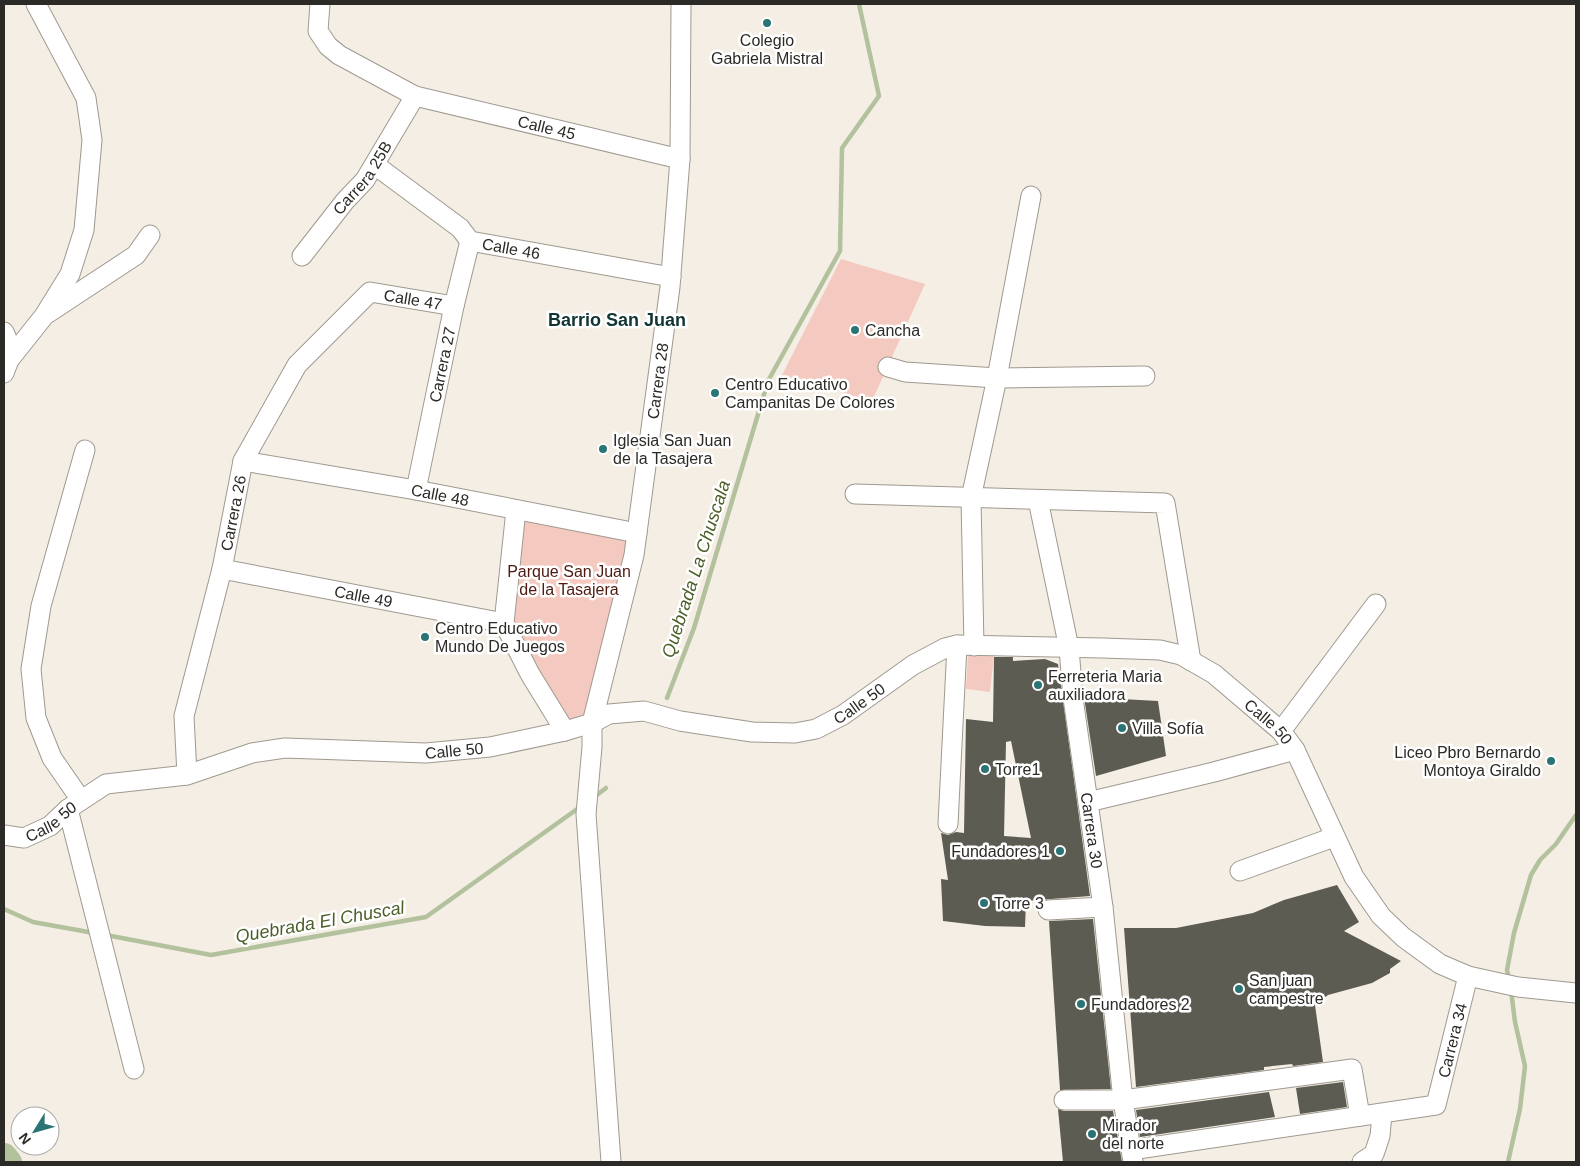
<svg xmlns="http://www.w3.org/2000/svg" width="1580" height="1166" font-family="Helvetica,sans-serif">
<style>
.green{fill:#f4c9c0}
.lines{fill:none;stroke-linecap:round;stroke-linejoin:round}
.stream{stroke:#b3c19d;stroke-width:4.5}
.river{stroke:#b3c19d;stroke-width:26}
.building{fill:#5d5c53;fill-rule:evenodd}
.minor-casing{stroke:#9f9990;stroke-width:21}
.minor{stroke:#fff;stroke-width:19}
.poi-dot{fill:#2a7474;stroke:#fff;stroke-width:2}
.labels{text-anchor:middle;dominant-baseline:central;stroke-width:5;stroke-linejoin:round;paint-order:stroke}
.poi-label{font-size:16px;fill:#2c2a26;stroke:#fff;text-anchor:start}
.street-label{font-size:16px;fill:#2c2a26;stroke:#fff}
.park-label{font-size:16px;fill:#4e190f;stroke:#fff}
.neighbourhood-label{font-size:18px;font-weight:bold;fill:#113434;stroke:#fff}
.water-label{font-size:18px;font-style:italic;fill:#4b5e27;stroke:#fff}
</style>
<rect width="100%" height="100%" fill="#f4eee5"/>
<g class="green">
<polygon points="841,259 925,284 872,401 782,375"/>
<polygon points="518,511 637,533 600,717 565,731 506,623"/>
<polygon points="968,653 994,655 990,692 966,689"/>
</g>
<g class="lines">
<g class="stream">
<polyline points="667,698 694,628 768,381 840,251 842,148 879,96 859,4"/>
<polyline points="593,798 606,788"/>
<polyline points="4,909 33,922 94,933"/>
<polyline points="106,935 211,955 426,917 580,807"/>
<polyline points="1509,979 1507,970 1514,933 1531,875 1540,860 1556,844 1576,815"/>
<polyline points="1508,1162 1520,1109 1525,1066 1515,1022 1511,990"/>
</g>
<polyline class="river" points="4,1156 9,1162"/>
</g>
<g class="building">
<path d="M994,657H1013V661L1045,659L1058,664L1090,896L1026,901L1025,927L985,926L943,921L941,879L948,880L941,833L948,835L956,832L964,833L966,719L993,722ZM1011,741L1031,838L1004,836L1006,742Z"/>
<polygon points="1084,697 1158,701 1166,756 1096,776"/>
<polygon points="1337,885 1359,922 1344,931 1401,961 1390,969 1390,973 1372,983 1328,995 1315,1005 1323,1062 1293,1066 1292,1064 1264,1067 1264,1070 1136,1087 1124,928 1176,928 1253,913 1284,900"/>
<polygon points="1093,919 1111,1089 1060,1090 1049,921"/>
<polygon points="1343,1082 1347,1107 1300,1114 1296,1088"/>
<polygon points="1269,1092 1275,1117 1140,1137 1136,1110"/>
<polygon points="1058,1109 1064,1111 1113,1111 1122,1162 1063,1162"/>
</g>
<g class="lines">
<g class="minor-casing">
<g id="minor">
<path id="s1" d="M320,4L318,31L328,46L339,55L415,96L680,159"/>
<path id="s2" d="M375,165L460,228L470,241L671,277"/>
<path id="s3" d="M302,256L345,201L365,180L415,96"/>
<polyline points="48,313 136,255 150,235"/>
<polyline points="4,332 7,339 9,360"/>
<polyline points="888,367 905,372 997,378 1145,376"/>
<polyline points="4,373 9,360 44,316 70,274 84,230 92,140 86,98 36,4"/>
<path id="s4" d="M243,461L416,490L637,533"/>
<path id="s5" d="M416,490L454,306L470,241"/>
<polyline points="855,494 1165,503 1191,661"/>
<path id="s6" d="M1038,500L1069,648L1073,698L1103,907L1123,1100L1133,1162"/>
<polyline points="516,510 504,623 530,674 565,731"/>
<path id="s7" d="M222,569L504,623"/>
<polyline points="974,646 971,498 997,378 1031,196"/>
<polyline points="1281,731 1376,604"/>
<path id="s8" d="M187,775L184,716L222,569L243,461L297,365L370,292L454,306"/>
<polyline points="81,800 52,758 36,718 31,669 41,606 85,450"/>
<polyline points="1088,802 1214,772 1295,750"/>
<polyline points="68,809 134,1069"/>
<polyline points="948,824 957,645"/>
<path id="s9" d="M4,835L24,838L50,826L68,809L106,784L187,775L252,753L285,748L426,753L490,747L565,731L592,723L609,714L644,711L680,721L752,732L795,733L816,729L843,715L913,665L945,648L957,645L1103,648L1160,650L1181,655L1214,674L1281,731L1295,750L1354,877L1381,916L1403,937L1440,964L1468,976L1518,987L1576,993"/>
<polyline points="1240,871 1334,837"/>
<polyline points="1048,910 1103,907"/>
<polyline points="1064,1100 1123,1100 1352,1069 1360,1116"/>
<path id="s10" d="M1131,1150L1436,1105L1468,976"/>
<path id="s11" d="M611,1162L586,814L592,747V723L634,555L670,287L680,159L681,4"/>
<polyline points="1362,1162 1374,1154 1380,1136 1382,1114"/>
</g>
</g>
<use href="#minor" class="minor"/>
</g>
<g class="poi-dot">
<circle cx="767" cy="23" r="5"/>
<circle cx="855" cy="330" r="5"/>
<circle cx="715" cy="393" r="5"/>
<circle cx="603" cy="449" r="5"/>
<circle cx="425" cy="637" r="5"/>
<circle cx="1038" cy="685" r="5"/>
<circle cx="1122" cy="728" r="5"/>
<circle cx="1551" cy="761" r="5"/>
<circle cx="985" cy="769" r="5"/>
<circle cx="1060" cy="851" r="5"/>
<circle cx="984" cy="903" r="5"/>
<circle cx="1239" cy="989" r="5"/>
<circle cx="1081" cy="1004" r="5"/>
<circle cx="1092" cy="1134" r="5"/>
</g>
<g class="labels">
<g class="poi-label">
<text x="767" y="40" text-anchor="middle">Colegio<tspan x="767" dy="18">Gabriela Mistral</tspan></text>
<text x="865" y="330">Cancha</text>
<text x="725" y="384">Centro Educativo<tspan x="725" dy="18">Campanitas De Colores</tspan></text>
<text x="613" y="440">Iglesia San Juan<tspan x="613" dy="18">de la Tasajera</tspan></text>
<text x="435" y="628">Centro Educativo<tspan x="435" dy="18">Mundo De Juegos</tspan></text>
<text x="1048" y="676">Ferreteria Maria<tspan x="1048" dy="18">auxiliadora</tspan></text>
<text x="1132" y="728">Villa Sofía</text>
<text x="1541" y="752" text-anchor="end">Liceo Pbro Bernardo<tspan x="1541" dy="18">Montoya Giraldo</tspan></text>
<text x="995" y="769">Torre1</text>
<text x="1050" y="851" text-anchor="end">Fundadores 1</text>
<text x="994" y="903">Torre 3</text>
<text x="1249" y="980">San juan<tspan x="1249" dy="18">campestre</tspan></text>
<text x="1091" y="1004">Fundadores 2</text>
<text x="1102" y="1125">Mirador<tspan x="1102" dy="18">del norte</tspan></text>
</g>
<g class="street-label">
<text stroke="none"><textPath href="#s1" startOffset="281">Calle 45</textPath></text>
<text stroke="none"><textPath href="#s3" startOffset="99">Carrera 25B</textPath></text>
<text stroke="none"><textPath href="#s2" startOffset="164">Calle 46</textPath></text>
<text stroke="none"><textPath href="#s8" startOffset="578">Calle 47</textPath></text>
<text stroke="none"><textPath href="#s5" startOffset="128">Carrera 27</textPath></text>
<text stroke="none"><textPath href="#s11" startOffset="789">Carrera 28</textPath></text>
<text stroke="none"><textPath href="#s4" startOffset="200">Calle 48</textPath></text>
<text stroke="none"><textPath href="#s8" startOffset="268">Carrera 26</textPath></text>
<text stroke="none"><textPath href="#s7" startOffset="144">Calle 49</textPath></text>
<text stroke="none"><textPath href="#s9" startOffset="892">Calle 50</textPath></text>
<text stroke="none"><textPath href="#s9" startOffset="1342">Calle 50</textPath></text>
<text stroke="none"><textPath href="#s9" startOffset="472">Calle 50</textPath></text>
<text stroke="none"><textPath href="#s9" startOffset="52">Calle 50</textPath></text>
<text stroke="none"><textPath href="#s6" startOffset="335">Carrera 30</textPath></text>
<text stroke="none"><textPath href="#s10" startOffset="375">Carrera 34</textPath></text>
</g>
<g class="park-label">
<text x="569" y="571">Parque San Juan<tspan x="569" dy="18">de la Tasajera</tspan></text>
</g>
<g class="neighbourhood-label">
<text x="617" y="320">Barrio San Juan</text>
</g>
<g class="water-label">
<text transform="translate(696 569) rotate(-72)">Quebrada La Chuscala</text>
<text transform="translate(320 922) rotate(-10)">Quebrada El Chuscal</text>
</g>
</g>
<rect width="1580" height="1166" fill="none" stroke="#2c2a26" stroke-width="10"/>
<g transform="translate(35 1131) rotate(233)"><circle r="24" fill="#ffffff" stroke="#abaaa8"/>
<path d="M0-4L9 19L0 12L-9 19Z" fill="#2a7474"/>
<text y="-8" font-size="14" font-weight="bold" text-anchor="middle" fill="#2c2a26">N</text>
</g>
</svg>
